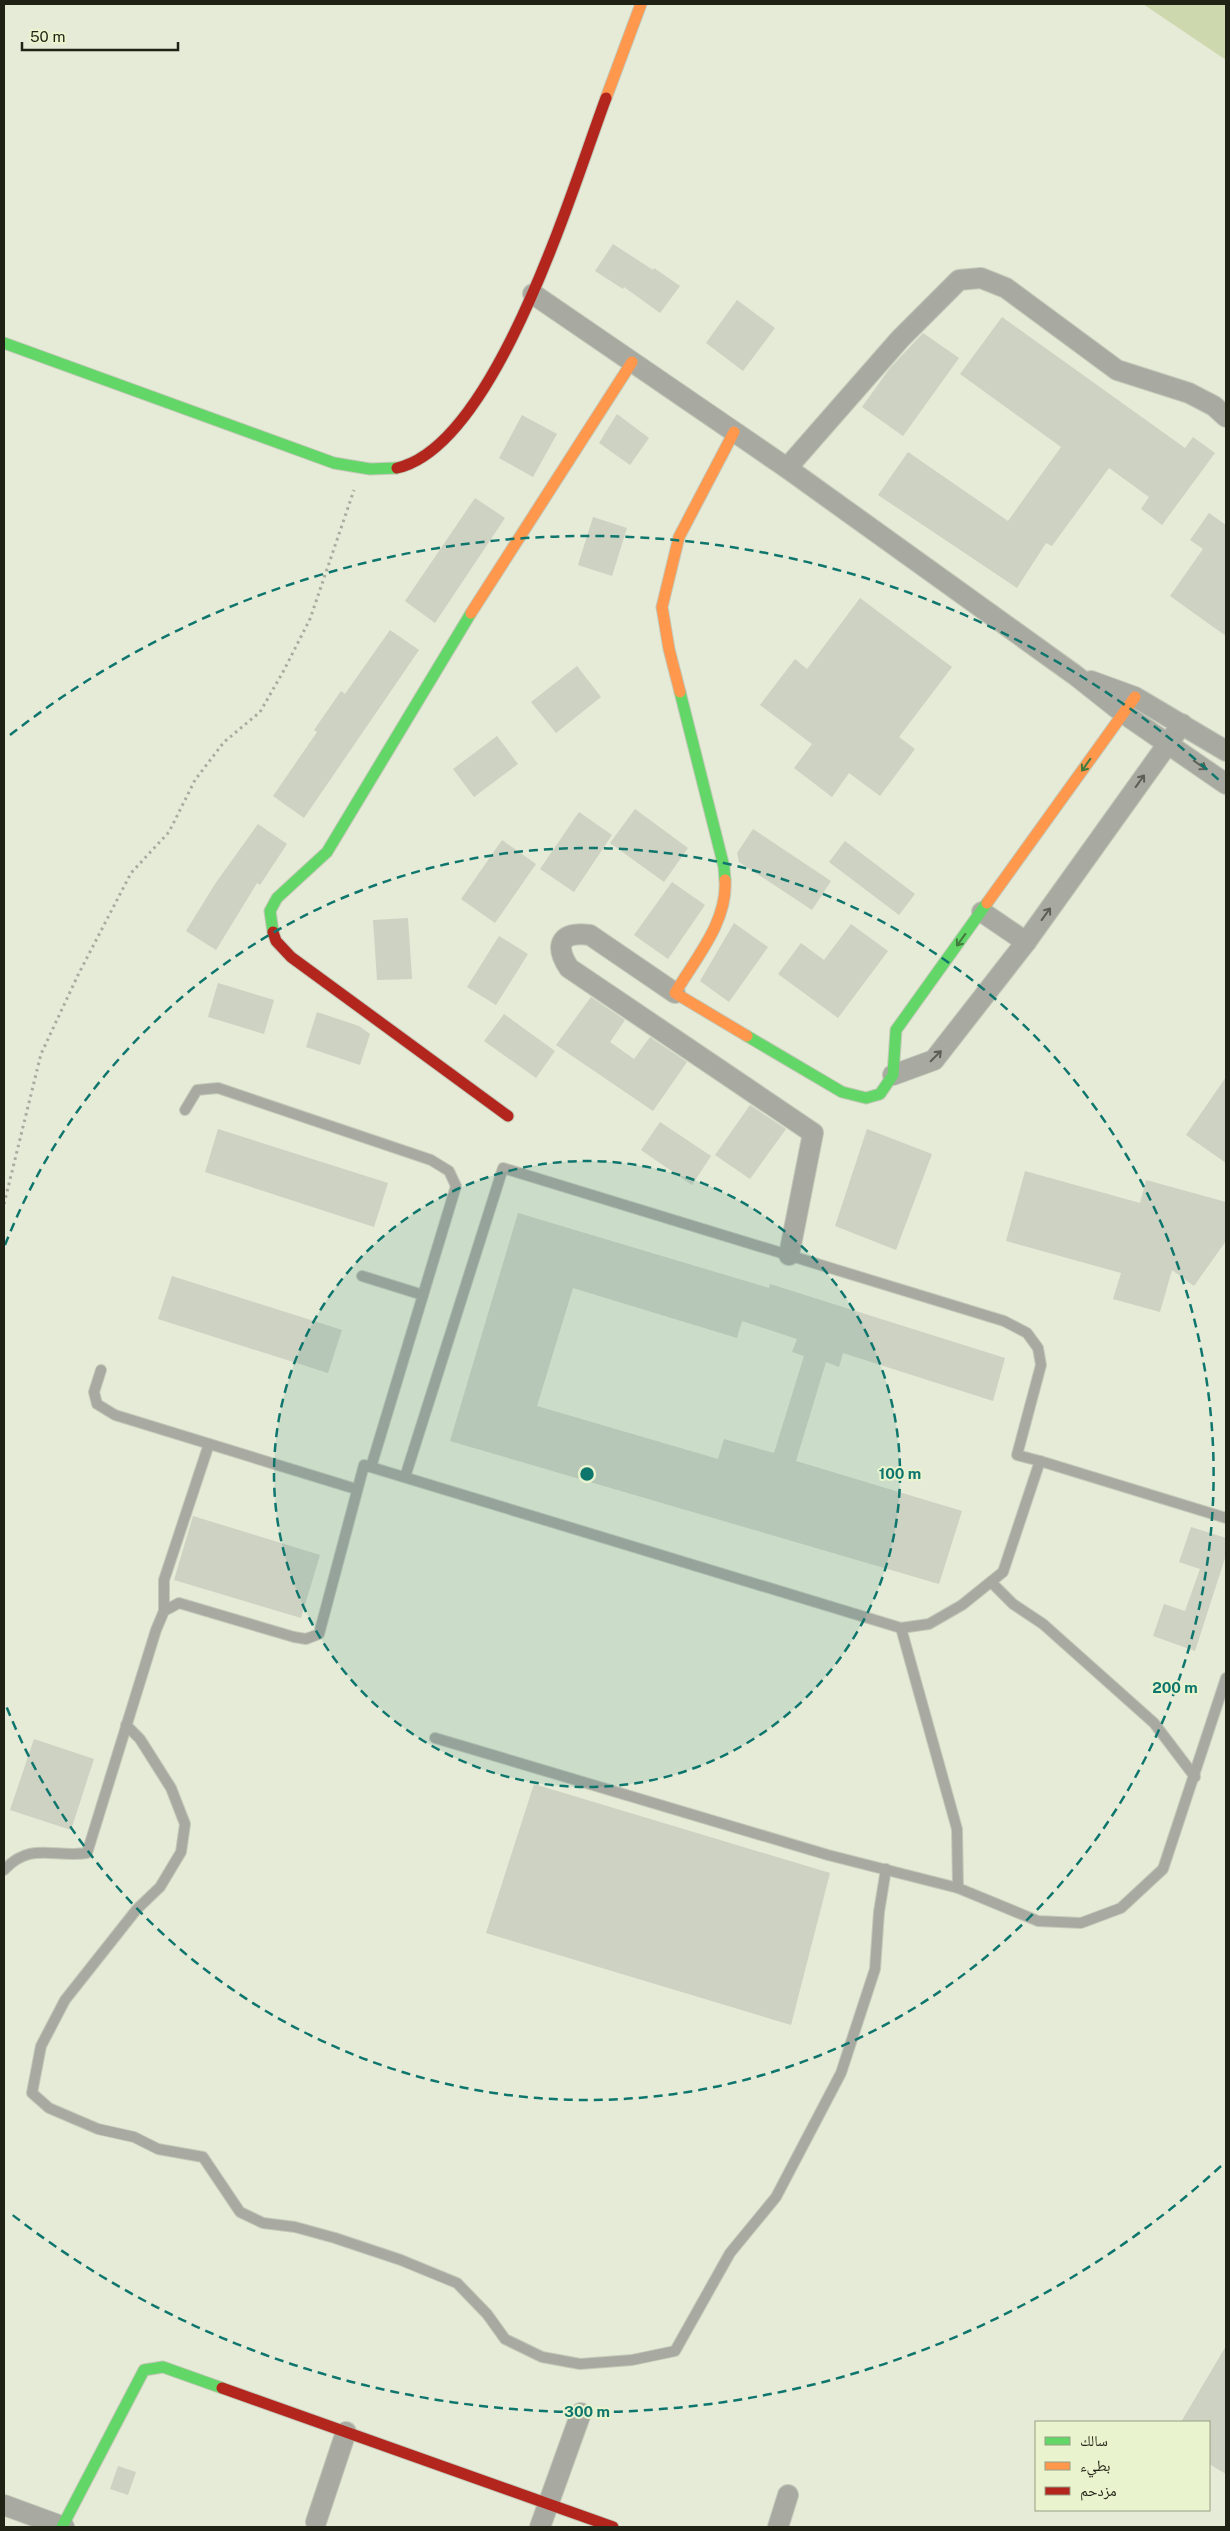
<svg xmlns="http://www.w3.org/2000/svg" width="1230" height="2531" font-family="'Public Sans','Noto Naskh Arabic',sans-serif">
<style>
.green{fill:#cdd8ae}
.building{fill:#cdd2c2;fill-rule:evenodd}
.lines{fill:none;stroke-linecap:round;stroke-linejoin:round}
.lane-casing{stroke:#c4c9b9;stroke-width:12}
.street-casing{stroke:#c4c9b9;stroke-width:22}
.fast-casing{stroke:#c4c9b9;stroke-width:13}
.slow-casing{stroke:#c4c9b9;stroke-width:13}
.jam-casing{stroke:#c4c9b9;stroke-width:13}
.path{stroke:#a9aba0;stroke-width:3;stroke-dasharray:2.5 4;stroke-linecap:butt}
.lane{stroke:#a8aaa2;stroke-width:10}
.street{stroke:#a8aaa2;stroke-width:20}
.fast{stroke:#63d668;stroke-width:11}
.slow{stroke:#ff974d;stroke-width:11}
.jam{stroke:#b3261e;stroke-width:11}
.oneway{stroke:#417c3e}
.oneway2{stroke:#5d5f54}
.ring{fill:none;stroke:#0f766e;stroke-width:2.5;stroke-dasharray:9 6}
.centre{fill:#0f766e;stroke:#e9f3ce;stroke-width:2.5}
.ring-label{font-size:15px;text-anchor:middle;font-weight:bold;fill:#0f766e;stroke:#e9f3ce;stroke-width:4;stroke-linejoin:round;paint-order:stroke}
</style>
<rect width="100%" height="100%" fill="#e5ebd6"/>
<polygon class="green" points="1143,4 1226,4 1226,60"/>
<g class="building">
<polygon points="613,244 653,270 654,268 680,286 660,313 624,287 623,289 595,271"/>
<polygon points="737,300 775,328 743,371 706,343"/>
<polygon points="1002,317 1185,448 1193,437 1215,453 1162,525 1141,509 1149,497 1109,468 1052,546 1046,543 1017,588 878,495 908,452 1008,521 1061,447 960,374"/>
<polygon points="923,333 959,358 903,436 862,407 890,368"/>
<polygon points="617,414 649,438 630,465 599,443"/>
<polygon points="522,415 557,434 533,477 499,458"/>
<polygon points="475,498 505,518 435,623 405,601"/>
<polygon points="1209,513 1226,525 1226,636 1170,596 1203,549 1190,540"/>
<polygon points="593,517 627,528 612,576 578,565"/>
<polygon points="860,598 952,667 899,737 915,749 880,796 849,773 832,797 794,768 812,744 760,705 795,659 807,669"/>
<polygon points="390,630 419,650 304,818 273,796 317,732 314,730 341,691 345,694"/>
<polygon points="577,666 601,697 556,733 531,702"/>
<polygon points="497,736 518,764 474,797 453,769"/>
<polygon points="635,809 688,848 664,882 610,843"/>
<polygon points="579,812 612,835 574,892 540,869"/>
<polygon points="258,824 287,844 260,885 257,883 216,950 186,931 215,884"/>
<polygon points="753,829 831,881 812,910 739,862 737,853"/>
<polygon points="502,840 536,864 495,923 461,899"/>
<polygon points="845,841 915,894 899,915 829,862"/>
<polygon points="672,882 705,905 668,959 634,935"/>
<polygon points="408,918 412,979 377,980 373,920"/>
<polygon points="734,923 768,947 729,1002 700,981"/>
<polygon points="851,924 888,951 838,1018 778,974 801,943 824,960"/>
<polygon points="499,936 528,954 496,1005 467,987"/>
<polygon points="218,983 274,1000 264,1034 208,1017"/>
<polygon points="591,997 625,1020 610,1042 634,1059 650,1037 687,1062 653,1111 556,1045"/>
<polygon points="317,1012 359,1026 370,1034 360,1065 306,1047"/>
<polygon points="504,1014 555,1051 536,1078 484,1041"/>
<polygon points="1226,1077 1226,1163 1186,1135"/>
<polygon points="750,1105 786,1129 750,1179 715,1155"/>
<polygon points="660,1122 711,1156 692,1185 641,1150"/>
<polygon points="218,1129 388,1183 374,1227 205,1172"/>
<polygon points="867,1129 932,1154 896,1250 835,1226"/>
<polygon points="1025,1171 1140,1203 1146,1180 1226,1202 1226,1241 1194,1286 1172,1270 1160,1312 1113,1299 1121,1273 1006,1241"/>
<path d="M518,1213L769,1288L770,1284L1005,1358L993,1401L843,1353L839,1367L826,1362L796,1461L962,1511L939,1584L450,1441ZM573,1288L737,1338L742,1321L797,1339L792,1352L804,1356L774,1453L724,1439L718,1459L537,1406Z"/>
<polygon points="172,1276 342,1330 328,1373 158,1319"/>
<polygon points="193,1516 320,1555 301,1618 174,1580"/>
<polygon points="1191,1527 1226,1538 1226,1555 1195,1651 1153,1636 1164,1604 1185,1611 1200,1569 1179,1562"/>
<polygon points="34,1739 94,1759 71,1830 10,1810"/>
<polygon points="534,1784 830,1873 791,2025 486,1933"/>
<polygon points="1226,2346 1226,2474 1209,2464 1209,2422 1181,2422"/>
<polygon points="118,2466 136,2472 128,2495 110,2489"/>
</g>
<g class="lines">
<g class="lane-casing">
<g id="lane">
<polyline points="185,1110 197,1090 218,1088 431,1160 449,1171 456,1186 371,1467"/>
<polyline points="362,1276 423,1295"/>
<polyline points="101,1370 94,1392 97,1404 115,1415 356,1489"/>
<polyline points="405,1477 503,1168 1004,1321 1027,1333 1038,1348 1041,1365 1017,1455 1040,1461"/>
<polyline points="991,1582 1013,1604 1043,1624 1154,1723 1195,1777"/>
<polyline points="164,1611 164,1580 209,1444"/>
<polyline points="901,1628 957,1829 958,1888 1038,1921 1081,1923 1121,1908 1163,1869 1226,1678"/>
<polyline points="126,1725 140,1739 171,1788 185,1824 181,1852 160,1887 137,1909 65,2000 41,2046 32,2093 49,2108 98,2129 134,2137 158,2149 203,2157 240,2212 263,2223 295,2227 335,2238 401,2260 457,2283 487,2314 505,2339 542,2357 580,2364 632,2360 675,2351 730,2253 776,2197 841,2073 875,1969 879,1912 886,1869"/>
<polyline points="435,1738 828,1855 958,1888"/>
<path d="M4,1870C30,1841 54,1858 87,1853L156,1630L164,1611L179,1603L294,1637L306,1639L319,1634L364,1465L901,1628L929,1624L962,1605L1003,1572L1040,1461L1226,1518"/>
</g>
</g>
<g class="street-casing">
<g id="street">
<polyline points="533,294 787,468 1075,675 1123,713 1226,784"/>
<polyline points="787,468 900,339 959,280 981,278 1006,288 1117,370 1189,393 1214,406 1226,417"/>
<polyline points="1091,681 1135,697 1226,751"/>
<polyline points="982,912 1026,942"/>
<path d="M675,993L590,935C562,931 553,944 569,968L813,1133L789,1255"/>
<polyline points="893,1075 934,1060 1026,942 1182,724"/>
<polyline points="4,2505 64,2527"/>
<polyline points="316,2522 346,2432"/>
<polyline points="540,2527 581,2413"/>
<polyline points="778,2527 788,2495"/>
</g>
</g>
<g class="fast-casing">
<g id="fast">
<polyline points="4,343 334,463 370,469 397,468"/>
<polyline points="680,692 724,867 725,880"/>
<polyline points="273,932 270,911 277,898 327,852 471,613"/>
<polyline points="747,1036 842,1092 866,1098 880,1094 893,1075 896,1030 987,903"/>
<polyline points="62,2527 144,2370 163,2367 222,2388"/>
</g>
</g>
<g class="slow-casing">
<g id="slow">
<polyline points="606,98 641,4"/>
<polyline points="471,613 632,362"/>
<polyline points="680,692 669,649 662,607 679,537 734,432"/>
<path d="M725,880C728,921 696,958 675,993L747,1036"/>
<polyline points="987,903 1135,697"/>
</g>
</g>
<g class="jam-casing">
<g id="jam">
<path d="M397,468C496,446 573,186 606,98"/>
<polyline points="273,932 276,941 291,957 508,1116"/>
<polyline points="222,2388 613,2527"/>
</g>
</g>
<polyline class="path" points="4,1204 41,1054 78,975 131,873 169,832 195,780 224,742 260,712 283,672 310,619 354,490"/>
<use href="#lane" class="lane"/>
<use href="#street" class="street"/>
<use href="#fast" class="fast"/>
<use href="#slow" class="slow"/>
<use href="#jam" class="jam"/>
</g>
<defs><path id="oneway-shaft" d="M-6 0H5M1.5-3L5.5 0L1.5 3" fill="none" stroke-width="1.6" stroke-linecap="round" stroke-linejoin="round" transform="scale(1.25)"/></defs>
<g class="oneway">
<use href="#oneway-shaft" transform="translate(1086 765) rotate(125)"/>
<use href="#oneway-shaft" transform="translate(961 940) rotate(126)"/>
</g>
<g class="oneway2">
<use href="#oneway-shaft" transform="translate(1200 765) rotate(35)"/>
<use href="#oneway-shaft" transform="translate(1140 781) rotate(-54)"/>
<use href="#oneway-shaft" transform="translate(1046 914) rotate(-54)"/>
<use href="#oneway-shaft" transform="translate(936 1056) rotate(-45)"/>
</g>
<circle cx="587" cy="1474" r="313" fill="#0f766e" fill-opacity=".12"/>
<g class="ring">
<circle cx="587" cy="1474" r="313"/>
<path d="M5 1245A626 626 0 1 1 5 1703"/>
<path d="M1221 2166A938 938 0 0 1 10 2213M10 735A938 938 0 0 1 1221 782"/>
</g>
<circle cx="587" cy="1474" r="8" class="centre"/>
<g class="ring-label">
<text x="900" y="1479">100 m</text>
<text x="1175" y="1693">200 m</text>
<text x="587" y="2417">300 m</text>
</g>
<rect width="1230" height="2531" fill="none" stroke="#1f2214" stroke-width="10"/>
<rect x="1035" y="2421" width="175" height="90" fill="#e9f3ce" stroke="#989f84"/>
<rect x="1045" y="2437" width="25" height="8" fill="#63d668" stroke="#989f84"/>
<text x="1080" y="2446" font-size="15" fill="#1f2214">سالك</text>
<rect x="1045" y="2462" width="25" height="8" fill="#ff974d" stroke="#989f84"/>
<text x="1080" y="2471" font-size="15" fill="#1f2214">بطيء</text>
<rect x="1045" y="2487" width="25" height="8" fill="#b3261e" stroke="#989f84"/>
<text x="1080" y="2496" font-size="15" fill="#1f2214">مزدحم</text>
<path d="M22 42v8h156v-8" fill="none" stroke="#1f2214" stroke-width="2.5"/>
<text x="30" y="42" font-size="15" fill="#1f2214" stroke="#e9f3ce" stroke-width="4" paint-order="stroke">50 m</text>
</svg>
